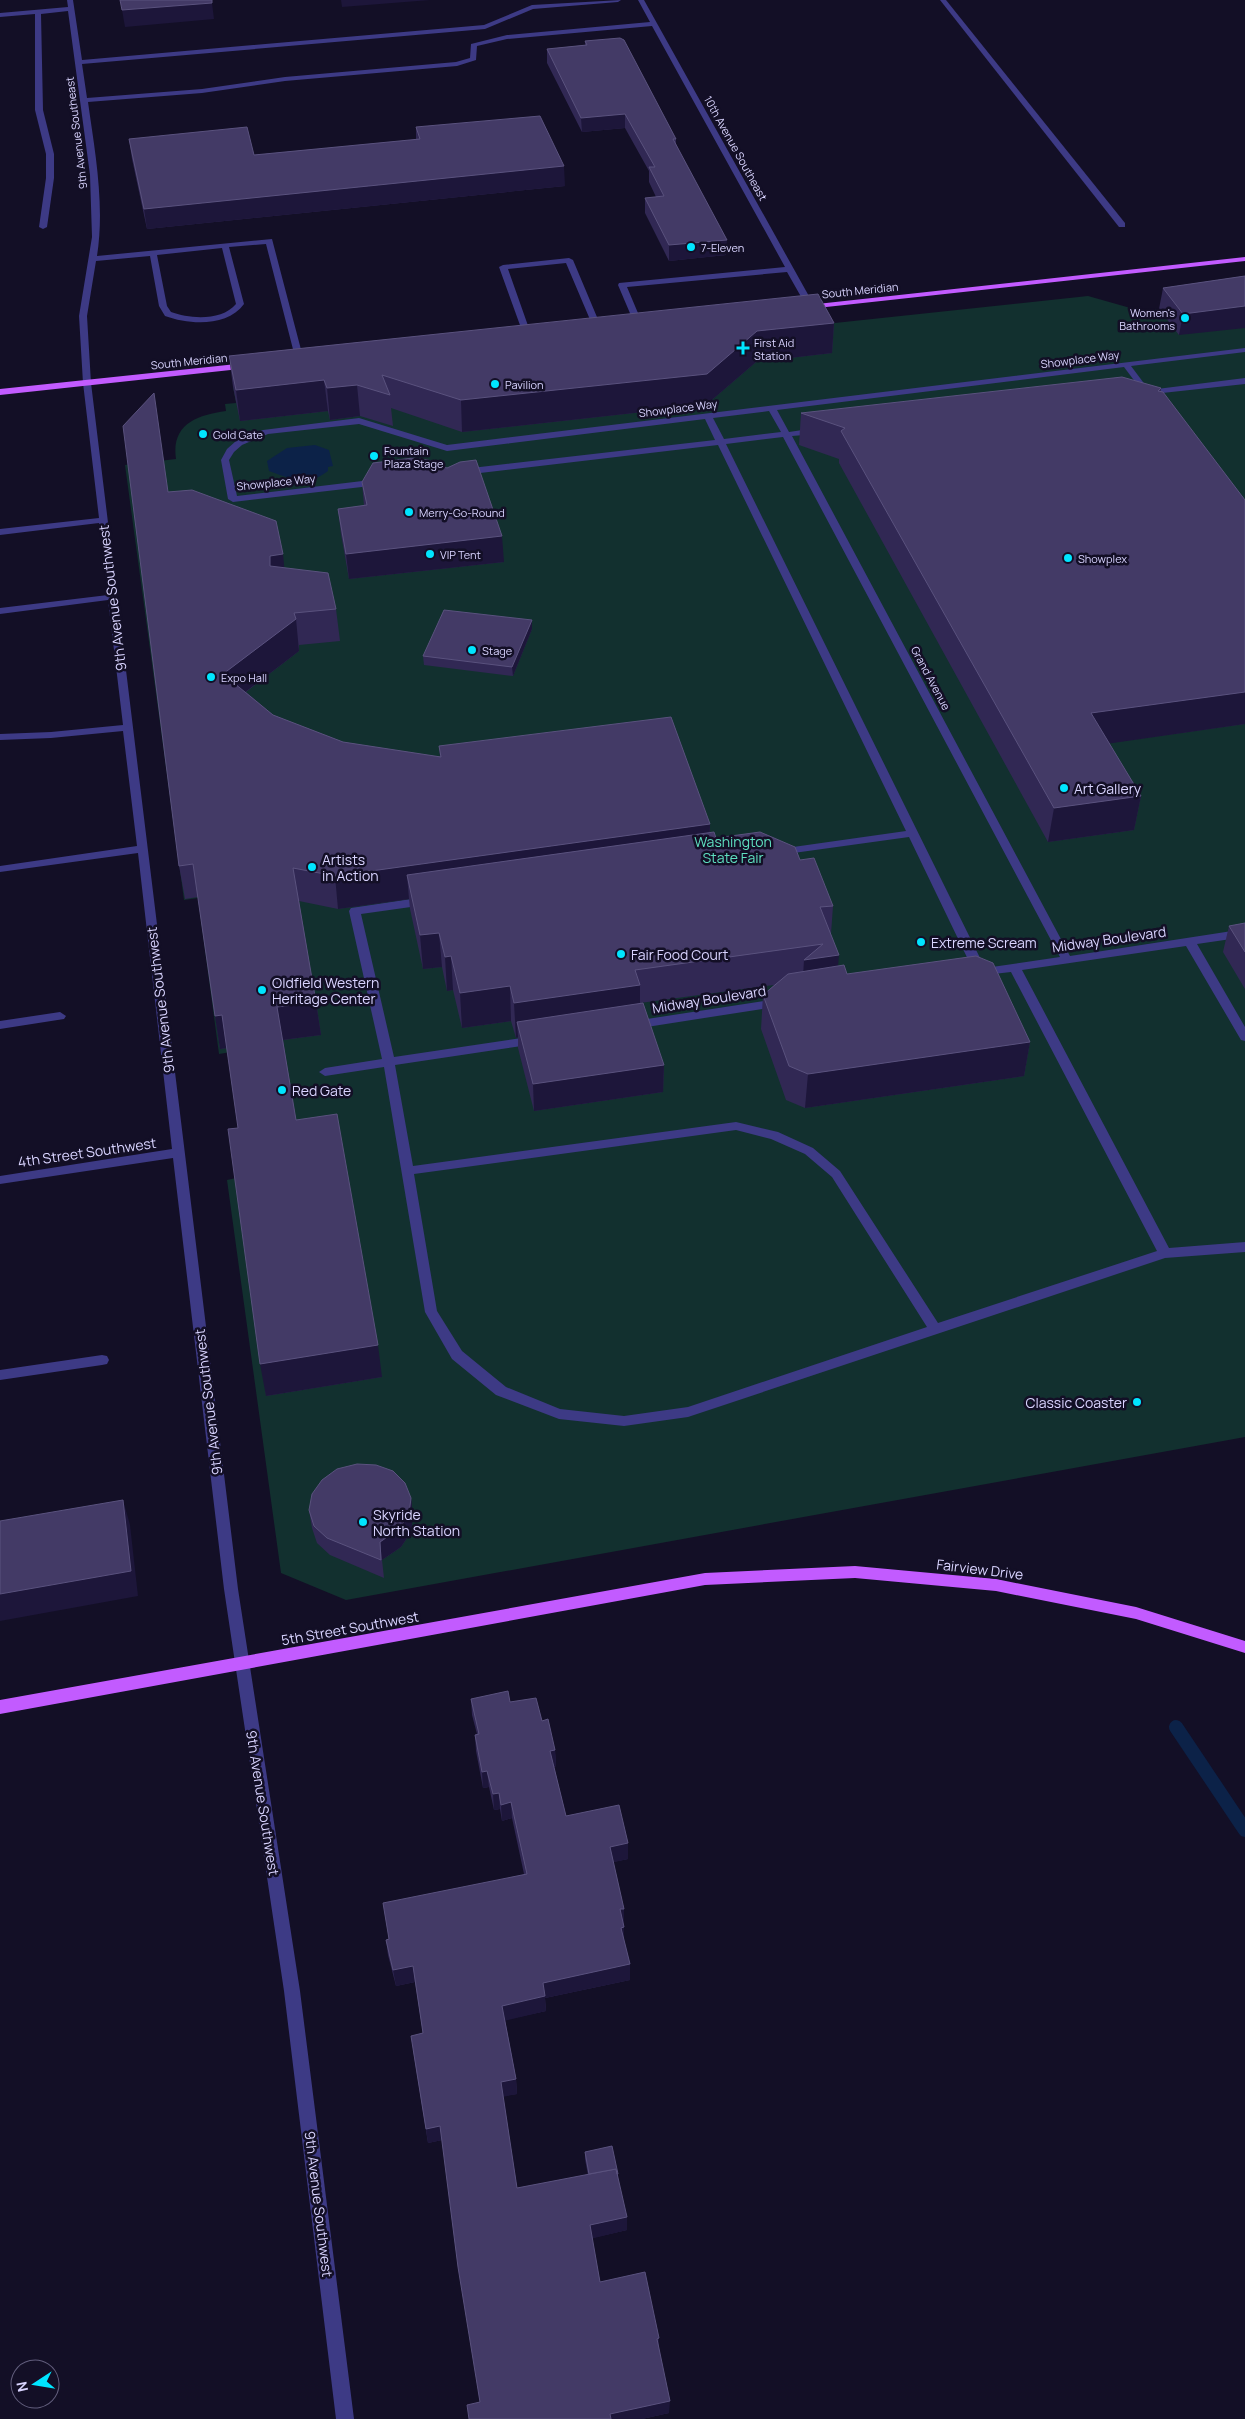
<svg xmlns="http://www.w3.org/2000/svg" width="1245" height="2419" font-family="Manrope,sans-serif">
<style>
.green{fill:#12302f}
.water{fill:#0c2248}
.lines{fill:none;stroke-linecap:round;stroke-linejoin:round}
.stream{stroke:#0c2248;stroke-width:14}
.minor{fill:#3d3a85;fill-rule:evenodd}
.major{fill:#c25bff;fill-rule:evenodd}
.wall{fill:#312854}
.shaded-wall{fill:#1d163a}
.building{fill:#433a66;stroke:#5a527e}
.poi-dot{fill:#00e5ff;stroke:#130f26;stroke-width:2}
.labels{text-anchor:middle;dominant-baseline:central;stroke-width:5;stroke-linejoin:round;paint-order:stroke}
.far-street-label{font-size:11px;fill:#d9d4ff;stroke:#130f26}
.far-poi-label{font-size:11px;fill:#d9d4ff;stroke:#130f26;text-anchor:start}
.street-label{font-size:14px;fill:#d9d4ff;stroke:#130f26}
.poi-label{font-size:14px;fill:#d9d4ff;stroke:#130f26;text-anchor:start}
.park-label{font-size:14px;fill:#5fe0c0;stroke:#130f26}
</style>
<rect width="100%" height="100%" fill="#130f26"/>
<path class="green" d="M1245,280V1437L346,1600L281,1573L227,1180L236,1178L249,1149L231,1052L219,1054L198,898L184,900L125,465L176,459C171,425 196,415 226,411L225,404L236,403L233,387L1088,296L1141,311L1209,303Z"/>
<path class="water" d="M315,445L329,450L333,466L328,467V471C307,487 292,479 269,471L267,461L287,448Z"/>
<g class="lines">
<polyline class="stream" points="1176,1727 1245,1830"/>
<g class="minor">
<path d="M67,0H73L82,60L484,25L532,5L621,0L618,2L533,9L485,29L82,64L87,98L202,89L285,77L456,62L470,58L471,44L507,35L650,22L638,0H644L815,307L808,309L787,272L627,287L643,325L639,327L635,325L618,285L619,283L785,267L652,26L507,39L477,46L476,60L457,66L285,81L202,93L88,102C95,152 105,205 97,256L272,239L304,361L300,364L296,361L266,244L229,247L244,304C227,327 190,325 165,316L159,306L150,256L96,261L87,316L91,383L238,1589L300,1991L354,2419H336L284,1991L224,1589L173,1158L0,1184V1176L172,1149L138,853L0,872V866L137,846L123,731L51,738L0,740V734L51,732L123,725L108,600L0,614V608L108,595L99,523L0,535V529L99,518L83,383L79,316L92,237L90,175L68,11L41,14L43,110L54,154V178L47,227L43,229L39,227L46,178V154L35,110V14L0,17V13L68,7ZM222,248L236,304C222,321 190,319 171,312L167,306L157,255Z"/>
<polygon points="940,0 946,0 1125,223 1125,227 1119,227"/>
<polygon points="569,258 573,260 602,329 598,331 594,329 566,263 508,269 532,337 525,339 499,267 503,265"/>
<path d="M1245,348V352L1131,366L1149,390L1245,378V384L1153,394L1149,398L1141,395L1142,391L1124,367L777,410L789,432L816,428L820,431L816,434L792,436L1070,956L1245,929V937L1197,944L1245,1027V1041L1241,1040L1186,946L1022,970L1169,1248L1245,1242V1252L1165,1258L688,1417L624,1426L559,1419L496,1395L452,1359L425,1312L384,1067L325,1076L319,1072L325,1068L382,1059L349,911L351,908L425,897L430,901L425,905L361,914L394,1057L535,1036L541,1040L535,1044L395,1065L413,1166L736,1122L778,1132L813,1148L840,1171L938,1323L1157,1251L1011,972L976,976L909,837L779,855L774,852L779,849L906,831L718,445L463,475L459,472L463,469L715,440L705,419L447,451L359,424L268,434L242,445L234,452L229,460L237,496L379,479L383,482L379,485L233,502L228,499L221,460L227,449L236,441L263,430L359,418L447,445ZM769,411L781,432L724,439L713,418ZM783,437L1060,957L985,968L726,444ZM736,1130L771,1139L805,1154L832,1177L927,1327L688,1407L624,1416L560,1409L506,1387L462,1351L437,1311L414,1174Z"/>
<polygon points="777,999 783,1003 781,1006 634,1029 628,1025 634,1021"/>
<polygon points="60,1012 66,1016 64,1019 0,1029 0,1021"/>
<polygon points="102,1355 107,1356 109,1360 107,1364 102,1365 0,1380 0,1370"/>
</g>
<g class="major">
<polygon points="1245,257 1245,261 808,309 804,307 808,305"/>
<polygon points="246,363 249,364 249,368 0,395 0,389"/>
<polygon points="855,1566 996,1579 1136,1607 1245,1641 1245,1653 1136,1619 996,1591 855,1578 705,1585 0,1714 0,1700 705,1573"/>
</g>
</g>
<g class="wall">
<polygon points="585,41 676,139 676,144 726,255 669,261 645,213 645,198 656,197 649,182 649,171 625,128 582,132 547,63 547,49 585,45"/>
<polygon points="416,127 565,186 147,229 132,159 129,139 254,155 416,140"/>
<polygon points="1245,276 1179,335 1159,309 1163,288"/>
<polygon points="834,323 832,353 756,362 706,405 462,432 391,408 393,426 360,416 330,420 328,411 240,421 233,387 229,356"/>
<polygon points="1161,388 1161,392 1245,500 1245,724 1109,743 1141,796 1134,830 1048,842 839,463 839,459 799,445 801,413"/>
<polygon points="362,482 504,562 349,579 341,534 338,509 364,506"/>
<polygon points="169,492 284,568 336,609 340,641 299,645 299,651 246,692 273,715 343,742 440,757 439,746 710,824 710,833 716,838 800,860 833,906 831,934 838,966 847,974 1030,1042 1024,1076 805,1108 786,1100 761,1029 763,995 774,985 640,1003 664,1065 663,1092 534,1111 518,1048 518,1037 516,1038 511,1021 462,1028 453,990 447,991 442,967 423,969 410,909 409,899 338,909 299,901 316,1002 321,1035 283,1040 296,1120 382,1377 266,1396 238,1128 227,1048 220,1049 198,897 185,899 179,866"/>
<polygon points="532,620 532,629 513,676 424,665 423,656"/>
<polygon points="1245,923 1245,989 1223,952 1229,926"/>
<polygon points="411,1498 413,1516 411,1532 401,1547 382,1560 384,1578 330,1555 317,1543 312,1528 309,1510"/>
<polygon points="471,1699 510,1702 542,1721 555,1750 556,1766 554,1767 566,1816 628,1859 613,1862 624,1909 624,1941 630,1964 630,1980 545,1998 546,2011 505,2020 516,2079 517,2094 503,2096 517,2188 588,2175 585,2159 585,2152 618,2174 618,2179 627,2230 592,2238 600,2282 659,2338 659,2349 669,2413 642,2419 469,2419 480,2402 442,2140 428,2143 413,2050 423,2033 415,1982 396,1986 388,1955 386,1940 389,1939 524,1874 512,1818 502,1821 500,1809 494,1810 489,1787 483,1788 476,1751 475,1735 477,1734 472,1715"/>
</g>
<g class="shaded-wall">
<polygon points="341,0 430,0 342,7"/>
<polygon points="212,3 214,19 125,27 122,10"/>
<polygon points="625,114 625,128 582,132 581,118"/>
<polygon points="564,166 565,186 147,229 144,209"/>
<polygon points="727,240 726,255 669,261 669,245"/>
<polygon points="1245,306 1245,328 1179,335 1183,314"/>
<polygon points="834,323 832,353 756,362 706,405 462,432 461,400 757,331"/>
<polygon points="324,380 328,411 240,421 236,390"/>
<polygon points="357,385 360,416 330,420 327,388"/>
<polygon points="502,536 504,562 349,579 346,554"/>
<polygon points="283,554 286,586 270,566 270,556"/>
<polygon points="296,619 299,651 227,706 223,674"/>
<polygon points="532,620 532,629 513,676 512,667"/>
<polygon points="1245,692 1245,724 1085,747 1091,713"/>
<polygon points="1141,796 1134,830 1048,842 1054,808"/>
<polygon points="710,824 709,857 407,875 409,899 338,909 335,876"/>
<polygon points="439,933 442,967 423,969 420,935"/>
<polygon points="839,955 836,989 802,994 804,960"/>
<polygon points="451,956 453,990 447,991 445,957"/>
<polygon points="640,985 640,1019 517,1022 518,1037 516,1038 514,1003"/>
<polygon points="510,986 511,1021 462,1028 460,993"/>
<polygon points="316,1002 321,1035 282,1040 277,1007"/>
<polygon points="222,1015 227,1048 220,1049 215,1016"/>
<polygon points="1030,1042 1024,1076 805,1108 808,1074"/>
<polygon points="664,1065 663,1092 534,1111 533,1084"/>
<polygon points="378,1345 382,1377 266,1396 260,1364"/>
<polygon points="411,1498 413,1516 411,1532 401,1547 382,1560 384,1578 380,1542"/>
<polygon points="123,1500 130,1525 138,1596 0,1621 0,1594"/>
<polygon points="555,1750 556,1766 550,1767 550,1751"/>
<polygon points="487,1771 489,1787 483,1788 482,1772"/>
<polygon points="499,1793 500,1809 494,1810 493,1794"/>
<polygon points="511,1802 512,1818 502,1821 501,1805"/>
<polygon points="628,1843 628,1859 610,1863 610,1847"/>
<polygon points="620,1909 624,1909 624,1924 620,1925"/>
<polygon points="624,1927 624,1942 621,1928"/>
<polygon points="630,1964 630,1980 545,1998 546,2011 504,2021 502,2006 543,1983"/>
<polygon points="413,1966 415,1982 396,1986 393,1970"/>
<polygon points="516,2079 517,2094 502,2097 501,2082"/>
<polygon points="440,2126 442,2140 428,2143 426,2129"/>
<polygon points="627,2217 627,2230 590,2239 590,2225"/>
<polygon points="659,2338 659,2351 657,2339"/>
<polygon points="670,2401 669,2413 642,2419 610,2419 610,2414"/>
</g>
<g class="building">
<polygon points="120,0 212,0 212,3 122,10"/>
<polygon points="620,38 624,40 676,139 673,139 727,240 669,245 645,198 664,196 649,167 655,167 625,114 581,118 547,49 587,45 585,41"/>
<polygon points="540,116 564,166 144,209 129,139 247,127 254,155 420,139 416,127"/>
<polygon points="1245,276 1245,306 1183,314 1163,288"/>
<polygon points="818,294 834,323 757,331 707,374 461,400 382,375 390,395 357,385 327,388 324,380 236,390 229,356"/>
<polygon points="1122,377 1161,388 1158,391 1163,392 1245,500 1245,692 1091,713 1141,796 1054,808 841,431 845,428 801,413"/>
<polygon points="154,393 168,492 192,490 276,521 283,554 270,556 270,566 328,573 336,609 294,613 296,619 223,674 273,715 343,742 441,757 439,746 671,717 710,824 335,876 293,868 316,1002 277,1007 296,1120 337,1114 378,1345 260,1364 228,1129 238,1128 222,1015 215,1016 193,864 179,866 123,426"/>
<polygon points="413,458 428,460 447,468 460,462 476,460 502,536 346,554 338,509 367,505 362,482 373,463"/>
<polygon points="444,610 532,620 512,667 423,656"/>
<polygon points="714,832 716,838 760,832 795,847 800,860 814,858 833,906 820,907 839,955 804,960 823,944 635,970 640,985 514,1003 510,986 460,993 451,956 445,957 439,933 420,935 407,875"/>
<polygon points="1245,923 1245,952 1229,926"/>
<polygon points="976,956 993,963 1030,1042 808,1074 789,1066 763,995 788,974 844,965 847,974"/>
<polygon points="643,1003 664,1065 533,1084 517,1022"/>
<polygon points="357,1464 376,1465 393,1471 405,1483 411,1498 409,1514 399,1529 380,1542 381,1560 327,1538 314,1526 309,1510 312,1494 322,1480 337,1469"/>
<polygon points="123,1500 131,1571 0,1594 0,1521"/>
<polygon points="508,1691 510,1702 536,1698 542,1721 548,1719 555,1750 550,1751 566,1816 619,1805 628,1843 610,1847 624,1909 620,1909 624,1927 621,1928 630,1964 543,1983 545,1996 502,2006 516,2079 501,2082 517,2188 616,2169 627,2217 590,2225 600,2282 645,2272 659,2338 657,2339 670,2401 610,2414 611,2419 469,2419 467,2405 480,2402 458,2267 440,2126 426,2129 411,2036 423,2033 413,1966 393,1970 386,1940 389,1939 383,1903 527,1874 511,1802 501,1805 499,1793 493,1794 487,1771 482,1772 475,1735 479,1734 471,1699"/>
<polygon points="612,2146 618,2174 617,2174 616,2169 589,2174 585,2152"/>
</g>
<g class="poi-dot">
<circle cx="691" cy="247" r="5"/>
<circle cx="1185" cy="318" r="5"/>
<path d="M740.5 340.5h5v5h5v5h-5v5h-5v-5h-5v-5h5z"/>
<circle cx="495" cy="384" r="5"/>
<circle cx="203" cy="434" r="5"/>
<circle cx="374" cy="456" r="5"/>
<circle cx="409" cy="512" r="5"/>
<circle cx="430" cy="554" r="5"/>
<circle cx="1068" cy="558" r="5"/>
<circle cx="472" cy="650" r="5"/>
<circle cx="211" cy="677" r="5"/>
<circle cx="1064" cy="788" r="5"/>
<circle cx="312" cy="867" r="5"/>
<circle cx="921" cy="942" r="5"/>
<circle cx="621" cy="954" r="5"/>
<circle cx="262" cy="990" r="5"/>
<circle cx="282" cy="1090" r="5"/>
<circle cx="1137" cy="1402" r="5"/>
<circle cx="363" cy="1522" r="5"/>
</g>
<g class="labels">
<g class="far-street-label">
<text transform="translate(76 133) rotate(-97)">9th Avenue Southeast</text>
<text transform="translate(736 148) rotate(61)">10th Avenue Southeast</text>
<text transform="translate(860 290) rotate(-6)">South Meridian</text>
<text transform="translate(1080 359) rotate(-7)">Showplace Way</text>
<text transform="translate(189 361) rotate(-6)">South Meridian</text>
<text transform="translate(678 408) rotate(-7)">Showplace Way</text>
<text transform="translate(276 482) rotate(-6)">Showplace Way</text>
<text transform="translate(931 678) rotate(62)">Grand Avenue</text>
</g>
<g class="far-poi-label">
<text x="701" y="247">7-Eleven</text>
<text x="1175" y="312" text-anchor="end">Women's<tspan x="1175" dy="13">Bathrooms</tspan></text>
<text x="754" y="342">First Aid<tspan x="754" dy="13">Station</tspan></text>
<text x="505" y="384">Pavilion</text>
<text x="213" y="434">Gold Gate</text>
<text x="384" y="450">Fountain<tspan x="384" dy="13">Plaza Stage</tspan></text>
<text x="419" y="512">Merry-Go-Round</text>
<text x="440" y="554">VIP Tent</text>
<text x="1078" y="558">Showplex</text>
<text x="482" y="650">Stage</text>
<text x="221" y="677">Expo Hall</text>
</g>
<g class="street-label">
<text transform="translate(112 598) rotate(-97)">9th Avenue Southwest</text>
<text transform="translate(1109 939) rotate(-8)">Midway Boulevard</text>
<text transform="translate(709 999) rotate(-9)">Midway Boulevard</text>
<text transform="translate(160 1000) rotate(-97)">9th Avenue Southwest</text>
<text transform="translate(87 1152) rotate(-8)">4th Street Southwest</text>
<text transform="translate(208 1402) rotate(-97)">9th Avenue Southwest</text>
<text transform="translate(980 1569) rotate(7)">Fairview Drive</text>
<text transform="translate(350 1628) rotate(-10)">5th Street Southwest</text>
<text transform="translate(263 1803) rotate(81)">9th Avenue Southwest</text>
<text transform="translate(319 2204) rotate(83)">9th Avenue Southwest</text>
</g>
<g class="poi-label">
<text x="1074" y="788">Art Gallery</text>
<text x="322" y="859">Artists<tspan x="322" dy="16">in Action</tspan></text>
<text x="931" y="942">Extreme Scream</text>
<text x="631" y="954">Fair Food Court</text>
<text x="272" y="982">Oldfield Western<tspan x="272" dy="16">Heritage Center</tspan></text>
<text x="292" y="1090">Red Gate</text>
<text x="1127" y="1402" text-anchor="end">Classic Coaster</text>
<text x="373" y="1514">Skyride<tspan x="373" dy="16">North Station</tspan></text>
</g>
<g class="park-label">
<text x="733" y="841">Washington<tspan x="733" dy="16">State Fair</tspan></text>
</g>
</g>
<g transform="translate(35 2384) rotate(258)"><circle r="24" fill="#130f26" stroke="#625e7d"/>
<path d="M0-4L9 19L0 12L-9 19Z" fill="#00e5ff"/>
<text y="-8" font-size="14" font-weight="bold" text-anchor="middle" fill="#d9d4ff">N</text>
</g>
</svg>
